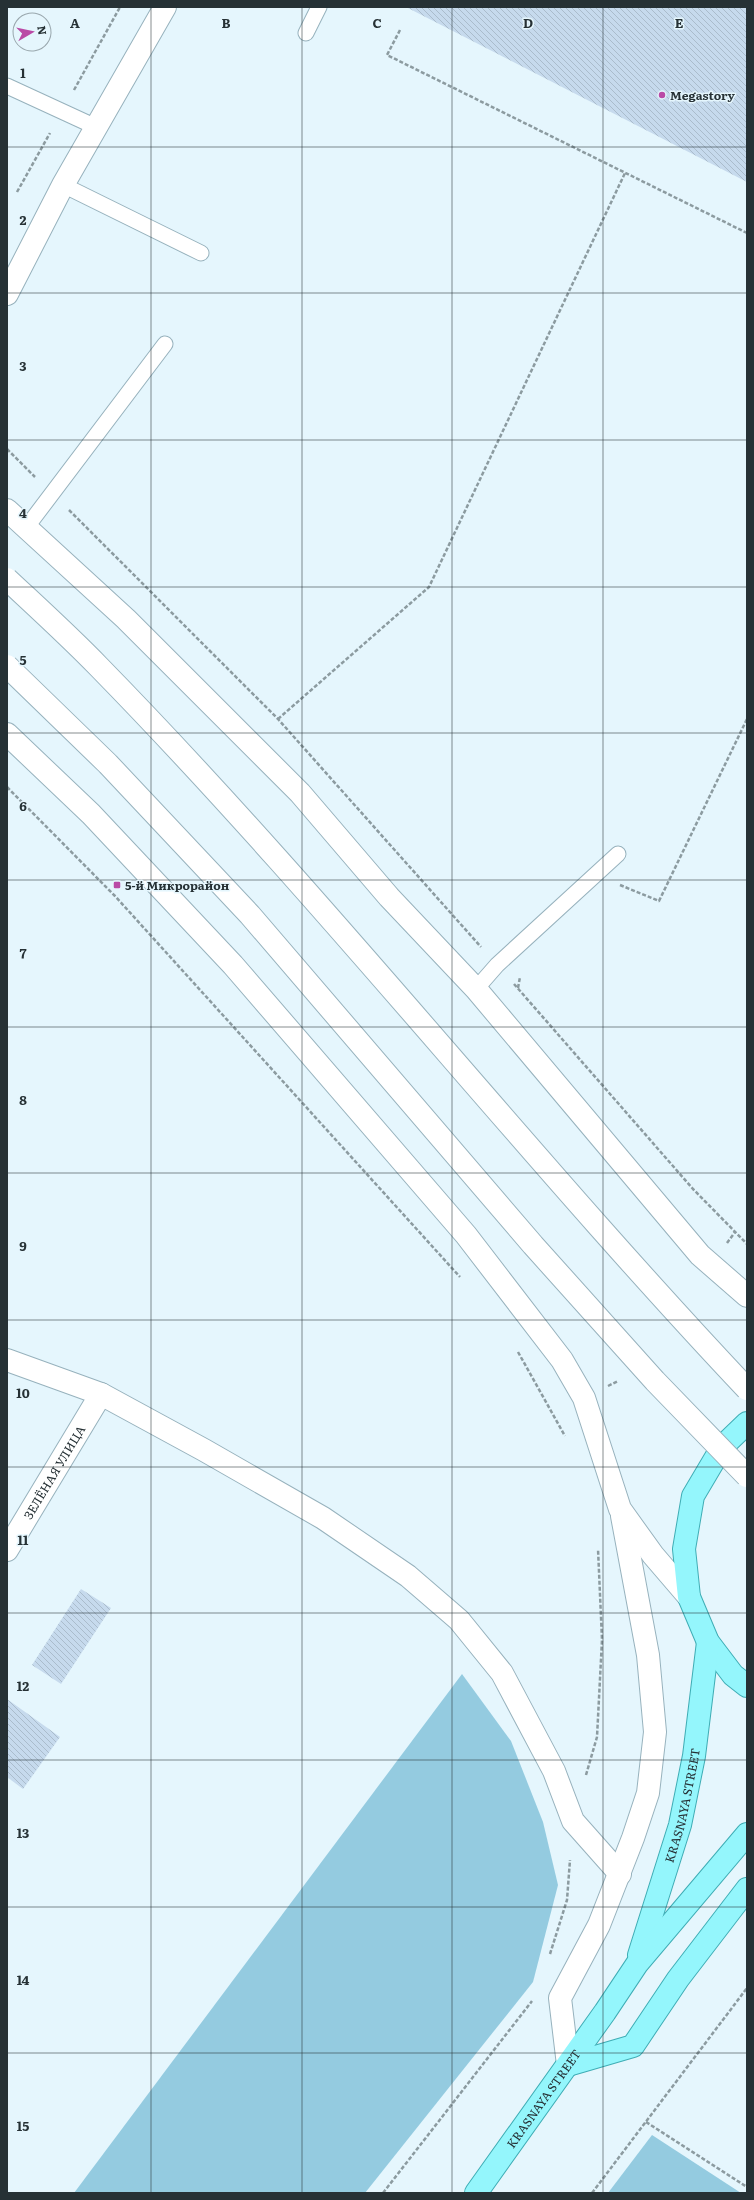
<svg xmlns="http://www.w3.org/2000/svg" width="754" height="2200" font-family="Literata,serif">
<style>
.green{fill:#94cbe0}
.building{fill:url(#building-back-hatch)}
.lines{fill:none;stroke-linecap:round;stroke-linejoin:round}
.service-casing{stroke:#97b2bd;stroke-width:17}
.minor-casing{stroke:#97b2bd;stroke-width:24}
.tertiary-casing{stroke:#97b2bd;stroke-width:24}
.primary-casing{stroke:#3fadb5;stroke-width:24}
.path{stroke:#8c9ba0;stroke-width:2.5;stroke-dasharray:4 2;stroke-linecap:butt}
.service{stroke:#fff;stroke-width:15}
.minor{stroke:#fff;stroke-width:22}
.tertiary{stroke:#fff;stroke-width:22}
.primary{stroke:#94f6fc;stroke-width:22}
.secondary-bridge-casing{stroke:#97b2bd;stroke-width:24;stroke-linecap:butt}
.secondary-bridge{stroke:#fff;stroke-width:22}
.grid{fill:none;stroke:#263135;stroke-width:1;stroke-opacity:0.55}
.poi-dot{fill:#ba4aa6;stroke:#e5f6fd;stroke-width:1.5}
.labels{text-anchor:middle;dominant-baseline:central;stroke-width:3;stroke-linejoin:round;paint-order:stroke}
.poi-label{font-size:12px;font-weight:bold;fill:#263135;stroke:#e5f6fd;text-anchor:start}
.street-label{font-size:12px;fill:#263135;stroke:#e5f6fd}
.grid-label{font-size:13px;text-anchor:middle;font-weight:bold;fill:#263135;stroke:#e5f6fd;stroke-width:3;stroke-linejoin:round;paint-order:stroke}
</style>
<defs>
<pattern id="building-back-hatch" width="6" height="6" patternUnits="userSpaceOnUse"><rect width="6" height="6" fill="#c6daed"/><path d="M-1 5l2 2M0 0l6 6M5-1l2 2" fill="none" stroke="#aabccc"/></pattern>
</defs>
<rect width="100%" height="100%" fill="#e5f6fd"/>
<g class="green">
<polygon points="462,1674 511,1741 543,1822 558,1885 533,1982 365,2193 74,2193"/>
<polygon points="652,2135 741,2193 608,2193"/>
</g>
<g class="building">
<polygon points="406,7 747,7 747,182"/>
<polygon points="81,1589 111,1608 61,1684 32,1665"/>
<polygon points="7,1699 60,1737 23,1789 7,1777"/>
</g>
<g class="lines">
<g class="service-casing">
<g id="service">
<polyline points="306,33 319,7"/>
<polyline points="7,86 96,127"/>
<polyline points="63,185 201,253"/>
<polyline points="26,528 165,344"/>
<polyline points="476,989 497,965 618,854"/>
</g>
</g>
<g class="minor-casing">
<g id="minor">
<polyline points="7,294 63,185 165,7"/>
<polyline points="7,1360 101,1394 204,1450 323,1518 408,1576 459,1620 502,1673 554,1771 573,1821 620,1874"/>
<path id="s1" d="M7,1550L101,1394"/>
</g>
</g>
<g class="tertiary-casing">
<g id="tertiary">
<polyline points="7,510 126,619 300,793 389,897 476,989 700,1255 747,1296"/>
<polyline points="7,734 91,814 233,965 466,1235 562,1360 584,1398 620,1509 653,1555 689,1597"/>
<polyline points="568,2065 560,1998 599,1925 633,1838 648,1793 655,1732 648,1655 622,1516"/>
</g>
</g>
<g class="primary-casing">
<g id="primary">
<polyline points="747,1423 722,1447 693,1496 684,1549 689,1597 708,1642 733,1675 747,1686"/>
<path id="s2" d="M639,1955L680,1825L694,1756L708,1642"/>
<polyline points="568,2065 633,2046 678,1979 747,1889"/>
<path id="s3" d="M476,2193L605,2012L637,1964L747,1834"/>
</g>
</g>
<g class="path">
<polyline points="400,30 387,55 747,233"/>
<polyline points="74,90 120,7"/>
<polyline points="17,192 50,133"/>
<polyline points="7,449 35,477"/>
<polyline points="69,510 278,719 481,947"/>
<polyline points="278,719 429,587 625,173"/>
<polyline points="7,787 115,896 460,1277"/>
<polyline points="620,885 659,901 747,719"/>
<polyline points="514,984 693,1189 747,1244"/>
<polyline points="518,988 520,977"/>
<polyline points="727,1243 735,1232"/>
<polyline points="518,1352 565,1436"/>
<polyline points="608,1386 618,1381"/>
<polyline points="586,1775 597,1737 602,1640 598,1549"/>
<polyline points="550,1954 567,1900 570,1860"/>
<polyline points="646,2122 747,2187"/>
<polyline points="383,2193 532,2001"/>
<polyline points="592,2193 747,1988"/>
</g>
<use href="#service" class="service"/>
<use href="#minor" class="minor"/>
<use href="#tertiary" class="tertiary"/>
<use href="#primary" class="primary"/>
<g class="secondary-bridge-casing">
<g id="secondary-bridge">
<path d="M7,579C38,608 70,637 99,667C325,898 525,1154 747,1389"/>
<polyline points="7,666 108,764 250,915 533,1245 655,1381 747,1476"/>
</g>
</g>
<use href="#secondary-bridge" class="secondary-bridge"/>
</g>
<path class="grid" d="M151,7V2193M302,7V2193M452,7V2193M603,7V2193M7,147H747M7,293H747M7,440H747M7,587H747M7,733H747M7,880H747M7,1027H747M7,1173H747M7,1320H747M7,1467H747M7,1613H747M7,1760H747M7,1907H747M7,2053H747"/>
<g class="poi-dot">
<circle cx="662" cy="95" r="4"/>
<rect x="113" y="881" width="8" height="8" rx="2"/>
</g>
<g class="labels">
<g class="poi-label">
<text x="670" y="95">Megastory</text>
<text x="125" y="885">5-й Микрорайон</text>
</g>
<g class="street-label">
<text stroke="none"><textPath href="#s1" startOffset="91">ЗЕЛЁНАЯ УЛИЦА</textPath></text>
<text stroke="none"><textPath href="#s2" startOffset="156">KRASNAYA STREET</textPath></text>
<text stroke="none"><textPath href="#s3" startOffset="116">KRASNAYA STREET</textPath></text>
</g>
</g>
<g class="grid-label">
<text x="75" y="28">A</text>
<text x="226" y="28">B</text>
<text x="377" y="28">C</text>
<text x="528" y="28">D</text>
<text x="679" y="28">E</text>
<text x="23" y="78">1</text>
<text x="23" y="225">2</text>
<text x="23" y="371">3</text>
<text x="23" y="518">4</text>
<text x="23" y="665">5</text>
<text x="23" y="811">6</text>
<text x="23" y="958">7</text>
<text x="23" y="1105">8</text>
<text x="23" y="1251">9</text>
<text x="23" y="1398">10</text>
<text x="23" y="1545">11</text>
<text x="23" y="1691">12</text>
<text x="23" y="1838">13</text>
<text x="23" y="1985">14</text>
<text x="23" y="2131">15</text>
</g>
<rect width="754" height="2200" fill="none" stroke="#263135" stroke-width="16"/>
<g transform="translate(32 32) rotate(81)"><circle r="19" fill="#e5f6fd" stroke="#99a7ad"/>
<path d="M0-3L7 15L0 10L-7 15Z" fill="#ba4aa6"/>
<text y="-6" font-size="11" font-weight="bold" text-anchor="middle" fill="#263135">N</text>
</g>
</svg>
